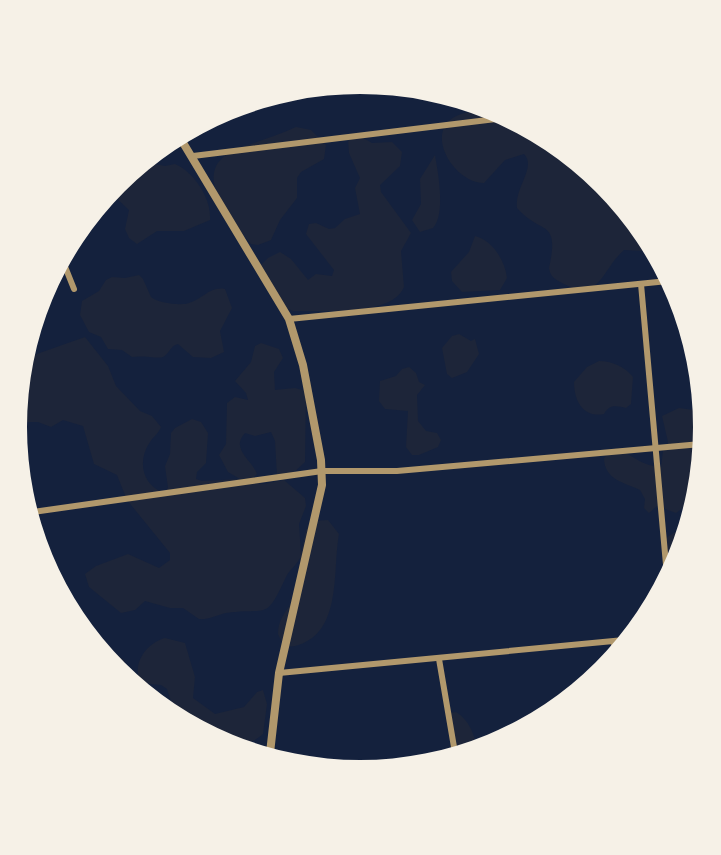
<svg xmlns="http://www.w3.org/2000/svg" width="721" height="855" font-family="'PT Sans',sans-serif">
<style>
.green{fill:#1d2539}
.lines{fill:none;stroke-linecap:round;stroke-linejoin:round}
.minor{stroke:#b1986c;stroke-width:6}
.tertiary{stroke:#b1986c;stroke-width:8}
</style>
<rect width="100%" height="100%" fill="#14213d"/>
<g class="green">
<path d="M495,111L604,185L652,256L643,251L624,250C602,269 600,303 564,284C556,280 550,277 549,268C560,217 541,236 517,208C514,188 537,167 524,154L505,160L484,183C453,183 420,128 461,114C471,111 484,113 495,111Z"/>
<path d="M296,127L311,130L326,145L324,159L301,172L297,178V198L280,220L271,240L258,245L251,244C230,220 188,170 235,150C255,142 276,136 296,127Z"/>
<path d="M360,136L372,143L392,142L402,152L400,166L380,185L381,192L411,233L401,251L404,287C392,317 321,310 293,311L286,308L259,267L268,258L280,252L291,259L308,280L316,274L332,276L334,270L306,234L309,224L316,223L329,229L335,228L345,219L360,214L355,188L360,178L349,153L348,140Z"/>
<path d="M435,155C438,173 446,214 433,228L420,232L412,220L421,204L420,179Z"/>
<path d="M149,163L165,166L175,164C194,172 212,199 210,220L184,231H157L137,244L129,238L125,229L129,210L111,193L118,184Z"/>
<path d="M475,236C492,240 505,260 507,278L500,290L462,292L452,281L451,272L469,252Z"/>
<path d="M139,275L143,279L151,297C157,303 182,306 189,303C203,299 210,286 225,289L232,308L220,331L224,352L211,358L193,357L178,344C170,346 170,353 163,357C159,359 142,355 132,357L122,350L108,349L101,337L89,332L80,315L82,301L99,291L106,280L112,277L125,278Z"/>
<polygon points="459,334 471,341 475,339 479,354 467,372 452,378 447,374 442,348 452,336"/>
<path d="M85,337L108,366L116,386L140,411L152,416L161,427C158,434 154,436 150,442C137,461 142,485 164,493L168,488L165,466L170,454L171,433L175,428L192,419L201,422L208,433L206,463L197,472L196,479L202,481L240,479L228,472L219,455L226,444L227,403L235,397L248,400L246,393L235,381L251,362L255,346L261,343L279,349L283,358L274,372L275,390L295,388L306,391L305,462L289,477L277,476L275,441L271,432L255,436L245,433C230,449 252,460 257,474L250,481L263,484L284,480L305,498L306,506L299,524L301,554L306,530L312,521L328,520L339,534C332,571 343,634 295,646C286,648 281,642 278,634C278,619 286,612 293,600C301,590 301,570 300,558C296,566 289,570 286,577C265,622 269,607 226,613C217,615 208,620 199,619L183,608H170L145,601L135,610L121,613L89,587L85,574L96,566L128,554L159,568L170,560V553L127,500L117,475L94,464L83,426L63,420L51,427L38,422H18L31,356Z"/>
<path d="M599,361C612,361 625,367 633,377L631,404L626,408C616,406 610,404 604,414C584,418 574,402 574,382L587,367Z"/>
<polygon points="409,367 416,373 419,382 425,385 417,395 418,421 426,431 437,433 441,440 438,447 419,455 412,455 406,447 408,411 385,409 379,401 380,381 396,376 402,369"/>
<path d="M679,408L701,411L704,428L688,509L684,507L676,513L657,506L649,513L644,508L645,499L640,490C626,483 604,480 604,458L616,448C634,456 642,466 661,467L663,451L668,442L662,416Z"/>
<polygon points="675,532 684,533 677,562 666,550 666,538"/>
<path d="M165,638L185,643L195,677L193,698L215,714L244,707L257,692L263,690L267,704L263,734C254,742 240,748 229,745L173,708L167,689L161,685L141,683C131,665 146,643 165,638Z"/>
<polygon points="118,656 124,660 128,678 117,670 112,663"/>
<path d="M456,712C468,719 476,736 476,749L453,753L446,718L449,713Z"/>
</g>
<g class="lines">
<g class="minor">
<polyline points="193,156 504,118"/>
<polyline points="64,264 74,289"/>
<polyline points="641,284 667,576"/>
<polyline points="289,319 668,281"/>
<polyline points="33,512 322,471 397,471 701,444"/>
<polyline points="614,642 615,654"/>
<polyline points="439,659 455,753"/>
<polyline points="279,673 624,640"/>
</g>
<polyline class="tertiary" points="182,141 289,319 303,365 321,460 322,485 279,673 270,753"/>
</g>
<path d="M0 0H721V855H0ZM27 427a333 333 0 1 1 666 0a333 333 0 1 1-666 0Z" fill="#f6f1e7" fill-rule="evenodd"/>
</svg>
